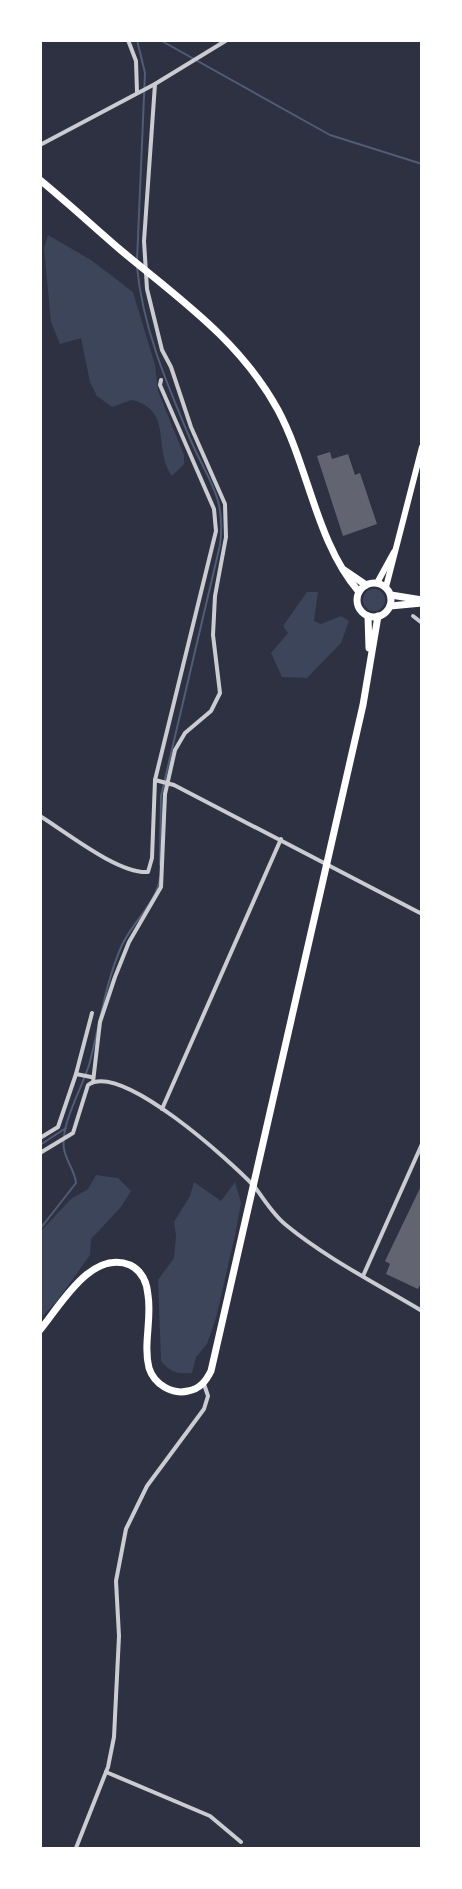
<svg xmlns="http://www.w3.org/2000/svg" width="462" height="1889" font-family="Arial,sans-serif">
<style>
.green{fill:#3c4559}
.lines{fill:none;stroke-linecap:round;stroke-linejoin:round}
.stream{stroke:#4f5d75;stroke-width:2}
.building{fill:#626471}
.minor{stroke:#caccd0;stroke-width:4}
.secondary{stroke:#fff;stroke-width:6}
.primary{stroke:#fff;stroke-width:7}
</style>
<rect width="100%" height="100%" fill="#2d3142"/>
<g class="green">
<path d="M48,235L91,260L133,292L155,365L158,391L184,455V464L172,476C152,447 174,411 132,400L112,407L97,396L90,382L81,338L60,344L51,322L44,248Z"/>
<circle cx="374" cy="600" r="11"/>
<polygon points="307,592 318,592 314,621 321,624 341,616 349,621 341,643 307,678 282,677 271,653 288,633 283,626"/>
<polygon points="96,1175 118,1178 131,1191 121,1207 91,1239 90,1255 57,1301 41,1318 41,1231 71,1199 88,1189"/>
<path d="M194,1182L221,1201L235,1182L241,1203L235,1235L216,1318L207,1344L196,1357L192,1373C177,1374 171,1373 161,1361L158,1280L174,1258L176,1236L174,1222L190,1196Z"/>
</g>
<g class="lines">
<g class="stream">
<polyline points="160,40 330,135 422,164"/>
<polyline points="137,261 145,73 137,40"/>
<path d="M137,267C143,329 167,384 191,441C209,482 226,497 220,545L161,796L160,865"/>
<polyline points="40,1145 66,1128"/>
<path d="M40,1229L76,1183C75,1171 66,1161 64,1149C60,1125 82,1088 89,1065C100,1025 105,983 122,945C133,921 157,903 160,877"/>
</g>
</g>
<g class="building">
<polygon points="330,452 332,459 348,454 355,475 360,473 377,524 343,536 317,456"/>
<polygon points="422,1184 422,1281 418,1289 386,1274 390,1264 385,1261"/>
</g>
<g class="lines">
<g class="minor">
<polyline points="128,40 136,61 137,92"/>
<polyline points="40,145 155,84 227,40"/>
<polyline points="413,616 422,623"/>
<polyline points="155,780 174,785 422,914"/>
<path d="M40,816C66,832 118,874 148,872L152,858L155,780L216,531L214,509L160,385L161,380"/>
<polyline points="76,1074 91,1077"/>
<polyline points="93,1082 100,1022 115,977 129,942 161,887 165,794 175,750 185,733 211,711 220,693 213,635 215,596 226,537 225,504 191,427 171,367 162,350 147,289 144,241 155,84"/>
<polyline points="162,1109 281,839"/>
<polyline points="40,1138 58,1127 76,1074 92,1013"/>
<path d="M40,1153L73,1133L88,1085C121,1061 231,1162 254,1186C264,1199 273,1215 286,1225C326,1258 377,1284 422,1311"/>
<polyline points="363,1276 422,1144"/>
<polyline points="106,1772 210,1816 241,1842"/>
<polyline points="76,1848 108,1767 114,1737 119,1636 116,1581 126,1529 147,1486 204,1409 208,1396 204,1384"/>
</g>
<g class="secondary">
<polyline points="377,583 394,552"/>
<polyline points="386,587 422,447"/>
</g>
<g class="primary">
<path d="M40,180C68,203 95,228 123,252C181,300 241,342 278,410C309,468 316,542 359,592"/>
<polyline points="344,570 366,585"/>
<circle cx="374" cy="600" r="17"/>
<polyline points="391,595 422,600"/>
<polyline points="390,606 422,603"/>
<polyline points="368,616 369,648"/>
<path d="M40,1330C60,1306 91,1249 130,1265C142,1271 147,1282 148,1295C152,1319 143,1344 149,1368C154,1384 172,1395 188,1391C200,1389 206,1381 211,1371L363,705L378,616"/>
</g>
</g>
<rect width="462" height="1889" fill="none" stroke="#ffffff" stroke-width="84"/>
</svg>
